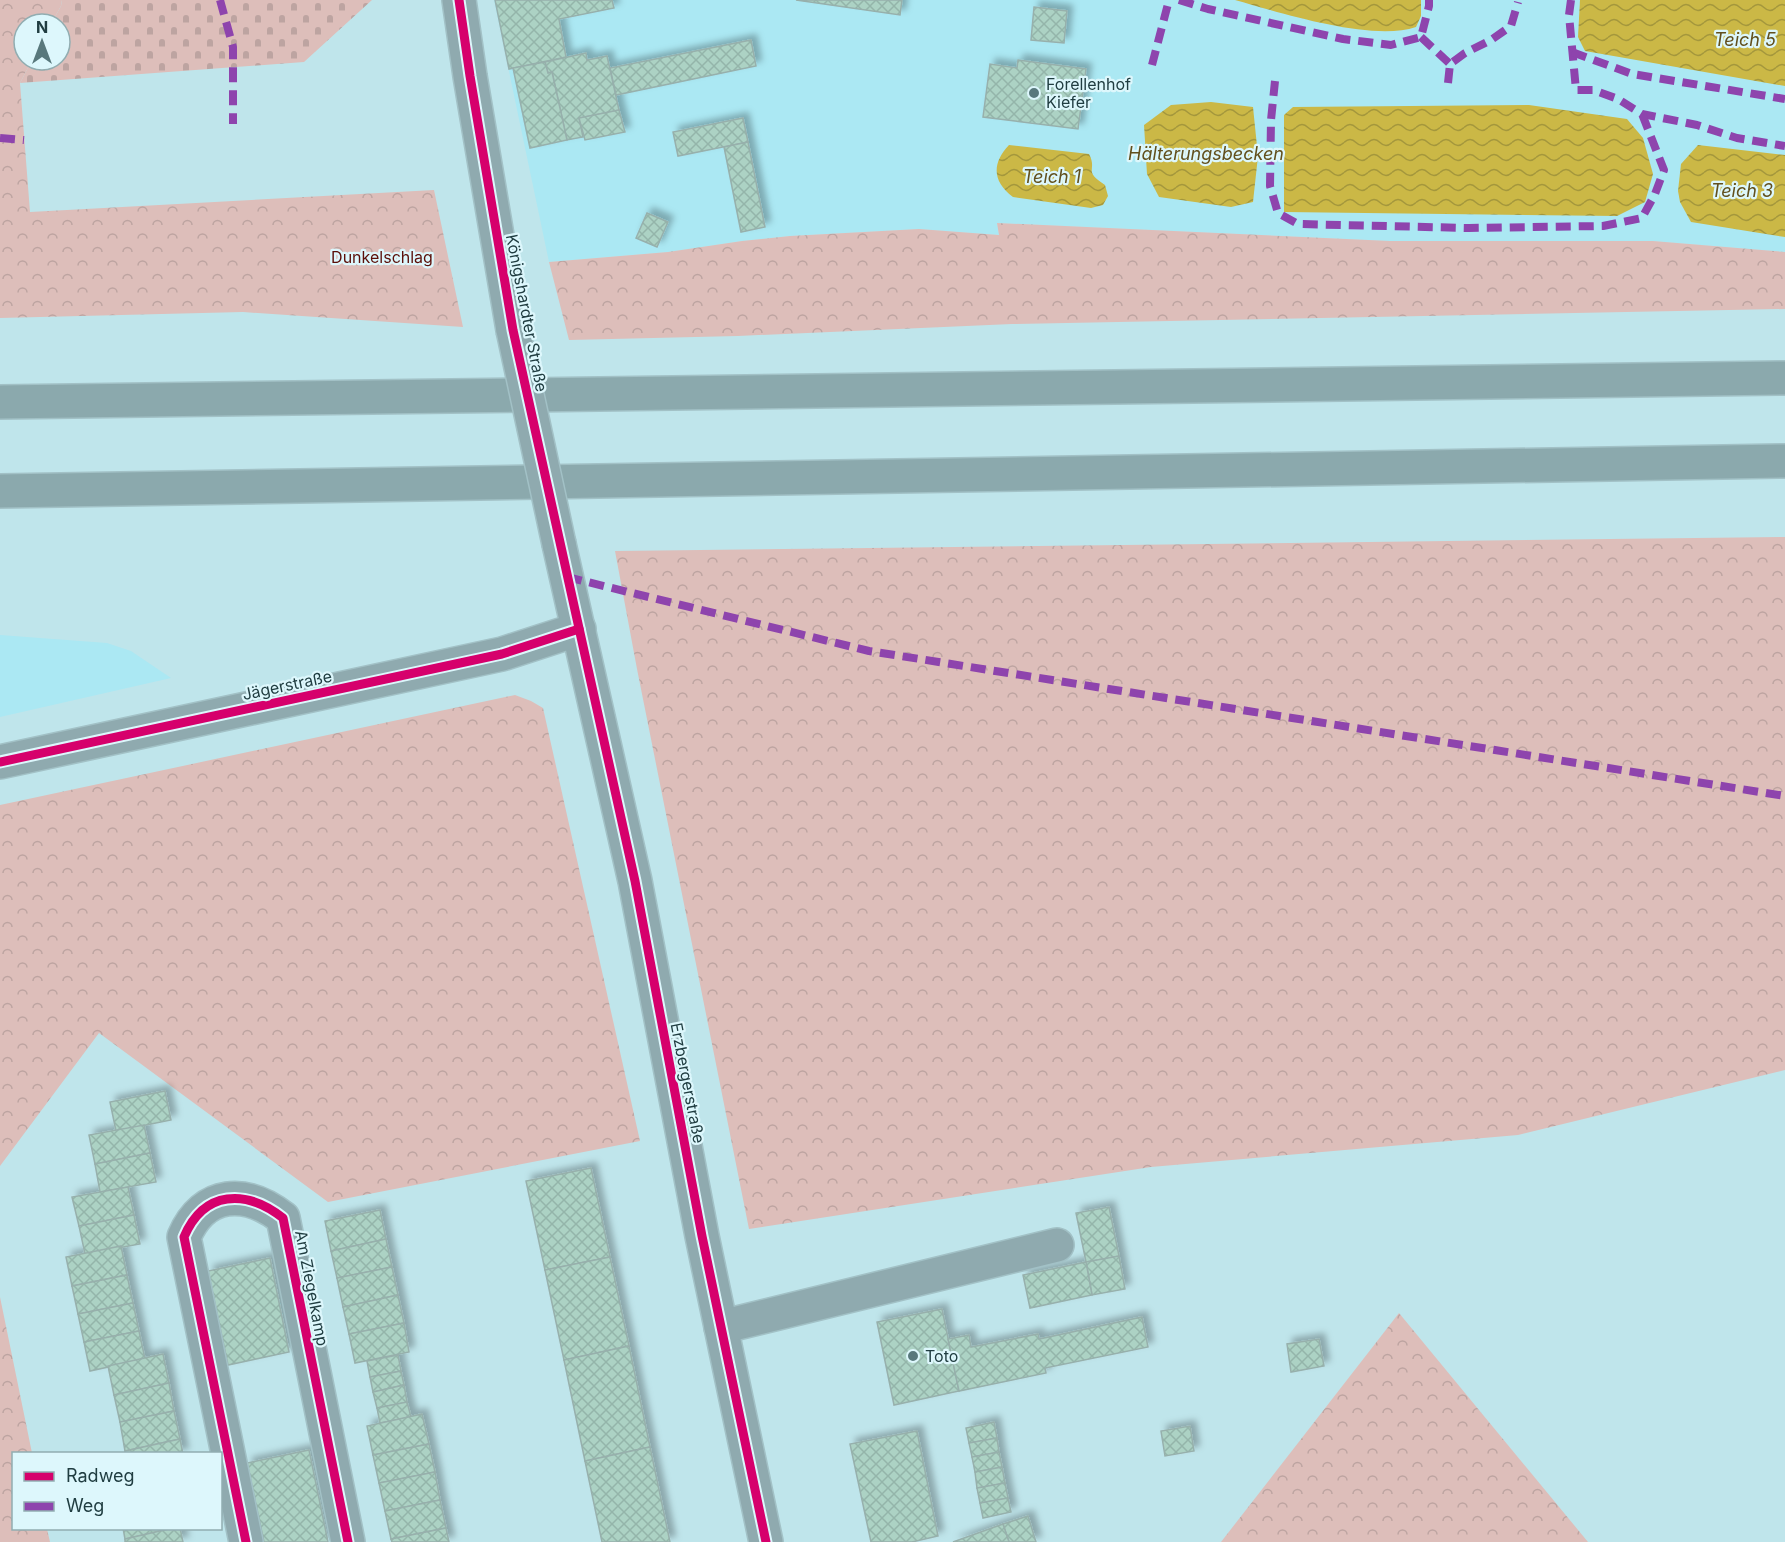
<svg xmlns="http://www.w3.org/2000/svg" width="1785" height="1542" font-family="Inter,sans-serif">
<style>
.built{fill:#abe8f3}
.forest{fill:url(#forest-crowns)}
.cemetery{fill:url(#cemetery-stones)}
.water{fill:url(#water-waves)}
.building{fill:url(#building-cross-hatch);stroke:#97b0ac;stroke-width:1.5;filter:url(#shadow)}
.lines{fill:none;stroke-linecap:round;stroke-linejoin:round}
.minor-casing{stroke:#a2c1c6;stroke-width:36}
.highway-casing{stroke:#a2c1c6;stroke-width:36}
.minor{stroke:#8faaaf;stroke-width:33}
.highway{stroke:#8ba9ad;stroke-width:33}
.minor-bridge-casing{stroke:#a2c1c6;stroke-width:36;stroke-linecap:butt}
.minor-bridge{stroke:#8faaaf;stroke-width:33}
.quiet{stroke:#8e44ad;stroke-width:8;stroke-dasharray:15 8;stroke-linecap:butt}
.cycleway-casing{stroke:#ddf7fc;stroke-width:13}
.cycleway{stroke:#d6006c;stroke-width:9}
.poi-dot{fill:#58787c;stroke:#ddf7fc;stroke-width:2}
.labels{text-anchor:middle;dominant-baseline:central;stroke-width:4.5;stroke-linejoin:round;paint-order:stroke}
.poi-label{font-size:16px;fill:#203d41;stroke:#ddf7fc;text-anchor:start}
.park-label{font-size:16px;fill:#5b0f09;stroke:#ddf7fc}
.street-label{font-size:16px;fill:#203d41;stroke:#ddf7fc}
.water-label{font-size:18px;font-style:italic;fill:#62501d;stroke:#ddf7fc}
</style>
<defs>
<pattern id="forest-crowns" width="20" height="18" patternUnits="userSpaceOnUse" patternTransform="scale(1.5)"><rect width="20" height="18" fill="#ddbeba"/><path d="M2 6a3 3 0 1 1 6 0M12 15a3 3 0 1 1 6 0" fill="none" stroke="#bda4a1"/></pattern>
<pattern id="cemetery-stones" width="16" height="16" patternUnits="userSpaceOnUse" patternTransform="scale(1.5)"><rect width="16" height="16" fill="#ddbeba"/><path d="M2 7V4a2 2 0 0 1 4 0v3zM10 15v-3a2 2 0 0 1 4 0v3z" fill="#bda4a1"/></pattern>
<pattern id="water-waves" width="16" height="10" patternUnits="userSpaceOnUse" patternTransform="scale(1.5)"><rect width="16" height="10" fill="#cbb846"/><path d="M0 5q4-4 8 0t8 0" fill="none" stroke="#a4973c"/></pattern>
<pattern id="building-cross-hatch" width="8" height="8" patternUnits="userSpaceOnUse" patternTransform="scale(1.5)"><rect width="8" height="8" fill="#acd2c4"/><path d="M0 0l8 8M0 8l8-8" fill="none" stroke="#94b5aa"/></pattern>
<filter id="shadow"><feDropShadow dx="5.5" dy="-5.5" stdDeviation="3" flood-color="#0004"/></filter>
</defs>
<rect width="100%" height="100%" fill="#bfe5eb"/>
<g class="built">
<polygon points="494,0 1785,0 1785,252 1653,241 1390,241 997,223 999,235 919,229 790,236 742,241 668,252 549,262"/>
<polygon points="0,635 107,643 131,651 171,678 0,717"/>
</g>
<g class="forest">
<polygon points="0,0 62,0 61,6 51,24 24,24 24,60 32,60 20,83 30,212 434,190 463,327 243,312 0,318"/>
<polygon points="997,223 1390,241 1653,241 1785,252 1785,309 1012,324 738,336 569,340 549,262 668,252 742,241 790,236 919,229 999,235"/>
<polygon points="1785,537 1785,1070 1518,1135 1151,1167 749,1229 637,669 615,551"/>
<polygon points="515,695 531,701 543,708 640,1141 328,1202 99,1033 0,1166 0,805"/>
<polygon points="0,1297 32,1453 14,1454 14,1528 47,1529 50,1542 0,1542"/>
<polygon points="1399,1313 1588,1542 1221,1542"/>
</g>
<polygon class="cemetery" points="62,0 372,0 304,62 20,83 32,60 60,60 60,24 51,24 61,6"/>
<g class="water">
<path d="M1235,0H1421V16L1416,27C1372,42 1281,13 1235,0Z"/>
<polygon points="1580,0 1785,0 1785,86 1585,51 1578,37"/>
<polygon points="1211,102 1253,107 1258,156 1253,202 1231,207 1159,197 1147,174 1144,125 1171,105"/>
<polygon points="1529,105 1627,119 1643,138 1653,174 1645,202 1617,216 1284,212 1284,115 1293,107"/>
<path d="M1009,145L1089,154C1098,171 1082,170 1105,185L1108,196L1103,205L1091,208L1013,197C993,182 991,164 1009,145Z"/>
<polygon points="1698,145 1785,155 1785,237 1691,222 1680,202 1678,191 1681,164"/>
</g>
<g class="building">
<polygon points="495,0 612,0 614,8 559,19 566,57 509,69"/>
<polygon points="796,0 902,0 900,15"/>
<polygon points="1034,7 1067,11 1064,43 1031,40"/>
<polygon points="751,40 756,66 616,95 610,68"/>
<polygon points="586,53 587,60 607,56 619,110 579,118 583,137 567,140 552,72 548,73 545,62"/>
<polygon points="1018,60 1086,69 1078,129 983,117 990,64 1017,68"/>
<polygon points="545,62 548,73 552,72 567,140 530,148 513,68"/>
<polygon points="619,110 625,132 585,140 579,118"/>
<polygon points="743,118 748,142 678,156 673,132"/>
<polygon points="748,142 765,227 741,232 724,147"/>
<polygon points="647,213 668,222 657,247 636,238"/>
<polygon points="165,1091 171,1120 116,1131 110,1102"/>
<polygon points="144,1125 150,1153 95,1164 89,1135"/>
<polygon points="150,1153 156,1182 100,1192 95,1164"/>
<polygon points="591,1168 610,1257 545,1270 526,1181"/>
<polygon points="128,1187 134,1215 79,1226 72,1197"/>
<polygon points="1109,1207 1119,1256 1086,1262 1076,1213"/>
<polygon points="380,1210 386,1239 331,1251 325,1221"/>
<polygon points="134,1215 140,1244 85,1254 79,1226"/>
<polygon points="386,1239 392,1267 337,1278 331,1251"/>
<polygon points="121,1246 127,1275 72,1286 66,1257"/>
<polygon points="1119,1256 1125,1289 1092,1295 1086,1262"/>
<polygon points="610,1257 629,1346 564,1360 545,1270"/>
<polygon points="270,1258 289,1352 228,1365 208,1271"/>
<polygon points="1086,1262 1092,1295 1030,1308 1023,1275"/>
<polygon points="392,1267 398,1295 343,1307 337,1278"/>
<polygon points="127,1275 133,1303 78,1314 72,1286"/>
<polygon points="398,1295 404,1323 349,1334 343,1307"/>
<polygon points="133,1303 139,1331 84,1342 78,1314"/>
<polygon points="942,1309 959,1391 894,1405 877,1322"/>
<polygon points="1142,1317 1148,1347 1045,1368 1046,1373 959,1391 948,1339 969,1335 971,1347 1038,1334 1039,1339"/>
<polygon points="404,1323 409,1352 355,1363 349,1334"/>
<polygon points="139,1331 145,1359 90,1371 84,1342"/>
<polygon points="1319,1339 1324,1366 1291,1372 1287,1344"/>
<polygon points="629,1346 650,1447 585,1461 564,1360"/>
<polygon points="163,1354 169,1383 114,1395 108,1366"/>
<polygon points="398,1355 401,1371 370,1377 367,1361"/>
<polygon points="401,1371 404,1385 373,1392 370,1377"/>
<polygon points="169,1383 174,1411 120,1422 114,1395"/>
<polygon points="404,1385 407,1402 377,1408 373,1392"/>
<polygon points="407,1402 411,1417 380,1423 377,1408"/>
<polygon points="174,1411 180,1439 125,1451 120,1422"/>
<polygon points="422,1414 429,1444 373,1455 367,1426"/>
<polygon points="994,1422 997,1438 969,1443 966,1428"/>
<polygon points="1190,1426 1194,1451 1165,1456 1161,1431"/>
<polygon points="917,1431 938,1536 912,1542 871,1542 850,1444"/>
<polygon points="997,1438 999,1452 972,1457 969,1443"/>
<polygon points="180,1439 183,1454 126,1454 125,1451"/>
<polygon points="429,1444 435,1472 379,1483 373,1455"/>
<polygon points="650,1447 670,1542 602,1542 585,1461"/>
<polygon points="309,1450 328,1542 264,1542 247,1463"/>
<polygon points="999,1452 1002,1467 975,1472 972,1457"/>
<polygon points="1002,1467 1005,1483 977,1488 975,1472"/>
<polygon points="435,1472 440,1500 385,1511 379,1483"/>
<polygon points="1005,1483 1008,1498 980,1503 977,1488"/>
<polygon points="1008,1498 1011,1512 983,1518 980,1503"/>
<polygon points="440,1500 446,1528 391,1539 385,1511"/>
<polygon points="1028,1516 1036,1542 1009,1542 1003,1524"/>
<polygon points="1003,1524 1009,1542 953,1542"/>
<polygon points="123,1528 173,1528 125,1539"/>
<polygon points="173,1528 180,1528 183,1542 125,1542 125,1539"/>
<polygon points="446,1528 449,1542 392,1542 391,1539"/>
</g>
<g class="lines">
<g class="minor-casing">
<g id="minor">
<polyline points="459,0 470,76 513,330"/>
<polyline points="559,544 635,881 702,1236 766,1542"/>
<polyline points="0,762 502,654 579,629"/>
<polyline points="721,1327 1057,1245"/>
<path d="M246,1542L184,1237C204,1190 246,1189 283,1218L348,1542"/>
</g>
</g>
<g class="highway-casing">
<g id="highway">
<polyline points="0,402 1785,378"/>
<polyline points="0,491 1785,461"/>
</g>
</g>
<use href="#minor" class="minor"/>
<use href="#highway" class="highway"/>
<g class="minor-bridge-casing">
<polyline id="minor-bridge" points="513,330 559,544"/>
</g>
<use href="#minor-bridge" class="minor-bridge"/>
<g class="quiet">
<polyline points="220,0 233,47 233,124"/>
<polyline points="1179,0 1208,9 1343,39 1391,45 1421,37 1429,6 1429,0"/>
<polyline points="1571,0 1569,15 1576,90 1593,90 1618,99 1642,114 1697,125 1737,138 1785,146"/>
<polyline points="1421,37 1450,64"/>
<polyline points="1572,52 1632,74 1785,99"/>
<polyline points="1152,65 1169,0"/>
<polyline points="1275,81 1271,120 1270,186 1278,213 1298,224 1469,228 1603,226 1642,218 1655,194 1664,170 1642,114"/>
<polyline points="1448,83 1450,64 1465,53 1491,40 1511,26 1518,2"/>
<polyline points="0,138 24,140"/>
<polyline points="567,577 869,651 1785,796"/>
</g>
<g class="cycleway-casing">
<g id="cycleway">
<polyline points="459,0 470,76 513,330 635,881 702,1236 766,1542"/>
<polyline points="0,762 502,654 579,629"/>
<path d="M246,1542L184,1237C204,1190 246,1189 283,1218L348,1542"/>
</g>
</g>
<use href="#cycleway" class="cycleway"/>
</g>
<g class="poi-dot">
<circle cx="1034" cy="93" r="6"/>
<circle cx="913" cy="1356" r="6"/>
</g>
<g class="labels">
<g class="poi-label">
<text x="1046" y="84">Forellenhof<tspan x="1046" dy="18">Kiefer</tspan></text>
<text x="925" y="1356">Toto</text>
</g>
<g class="park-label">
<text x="382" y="257">Dunkelschlag</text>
</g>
<g class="street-label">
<text transform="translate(527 313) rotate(79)">Königshardter Straße</text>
<text transform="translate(287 685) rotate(-12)">Jägerstraße</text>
<text transform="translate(688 1083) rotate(79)">Erzbergerstraße</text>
<text transform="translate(312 1288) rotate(79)">Am Ziegelkamp</text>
</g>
<g class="water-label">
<text x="1745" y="39">Teich 5</text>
<text x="1206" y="153">Hälterungsbecken</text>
<text x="1052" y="176">Teich 1</text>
<text x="1742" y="190">Teich 3</text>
</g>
</g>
<rect x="12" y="1452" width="210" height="78" fill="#ddf7fc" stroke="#91adb1" stroke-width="1.5"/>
<rect x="24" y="1472" width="30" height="9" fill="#d6006c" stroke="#91adb1" stroke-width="1.5"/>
<text x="66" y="1482" font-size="18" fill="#203d41">Radweg</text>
<rect x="24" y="1502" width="30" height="9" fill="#8e44ad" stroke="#91adb1" stroke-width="1.5"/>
<text x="66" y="1512" font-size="18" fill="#203d41">Weg</text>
<g transform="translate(42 42)"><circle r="28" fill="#ddf7fc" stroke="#91adb1" stroke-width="1.5"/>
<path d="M0-4.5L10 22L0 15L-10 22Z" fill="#58787c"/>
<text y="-9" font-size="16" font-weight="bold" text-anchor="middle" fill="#203d41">N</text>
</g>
</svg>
